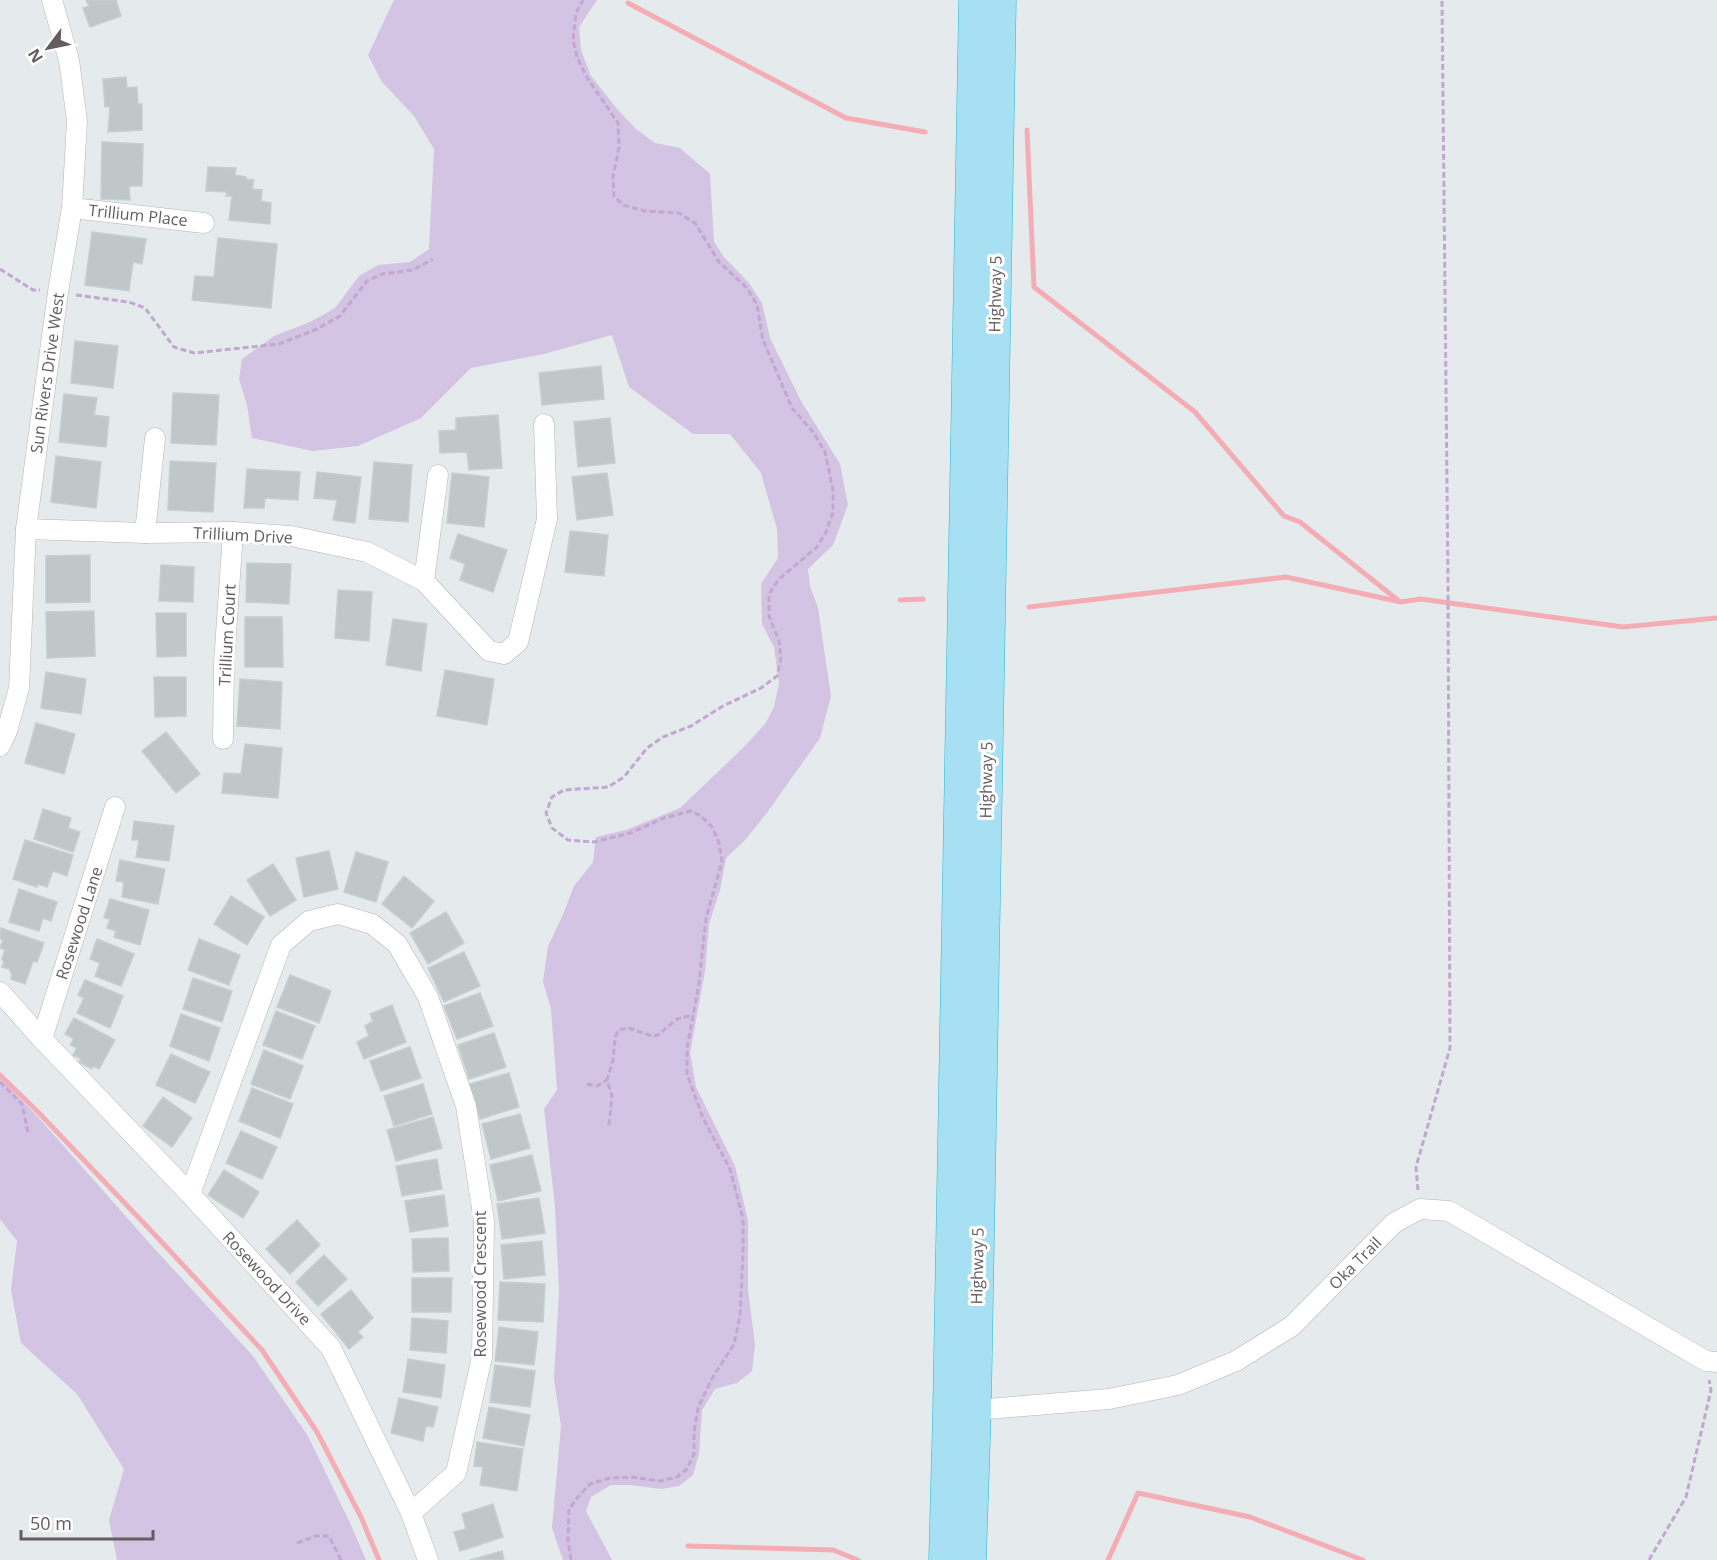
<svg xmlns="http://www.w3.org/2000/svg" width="1717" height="1560" font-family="'Open Sans',sans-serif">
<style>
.green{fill:#d2c4e2}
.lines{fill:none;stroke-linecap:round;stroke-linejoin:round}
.stream{stroke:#f4adb5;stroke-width:5}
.building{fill:#c1c7c9;stroke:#c4cfd1;stroke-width:1.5}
.minor-casing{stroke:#b8b2b2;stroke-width:21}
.trunk-casing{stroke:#1cbbd6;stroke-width:33}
.path{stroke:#c4a7d0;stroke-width:3;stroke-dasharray:6 3;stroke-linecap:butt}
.minor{stroke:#fff;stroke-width:20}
.trunk{stroke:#a6e0f2;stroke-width:32}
.labels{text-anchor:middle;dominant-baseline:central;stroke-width:6;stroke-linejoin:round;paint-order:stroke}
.street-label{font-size:16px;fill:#635d5d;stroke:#fff}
</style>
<rect width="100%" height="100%" fill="#e5ebed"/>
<g class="green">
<polygon points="394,0 597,0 579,27 581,50 591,76 618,110 636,129 655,143 680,148 710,174 714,242 724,257 749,283 762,303 770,338 801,401 840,464 848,505 833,545 808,569 810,586 818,608 831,696 820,738 766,814 746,839 726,858 720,890 709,924 705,971 690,1053 696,1087 735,1166 748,1220 748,1289 755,1345 752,1371 737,1383 715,1389 702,1410 699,1454 693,1475 679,1486 661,1489 631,1485 611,1485 591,1497 586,1511 612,1560 563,1560 552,1528 561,1426 554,1379 559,1291 555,1207 544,1109 557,1090 551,1009 543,982 548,946 562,917 574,886 593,862 596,837 626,830 680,808 743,748 765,724 774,707 779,683 774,647 762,624 761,584 778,558 777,529 761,473 730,434 693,434 629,387 612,335 544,354 471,368 421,418 358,446 313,451 252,438 247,405 239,379 242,359 274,336 310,322 335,308 359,276 378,265 410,262 429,249 434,149 414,116 382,82 368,55"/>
<polygon points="0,1078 38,1117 152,1246 253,1356 308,1436 350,1523 366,1560 117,1560 109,1520 124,1469 77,1394 21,1343 11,1290 17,1241 0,1219"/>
</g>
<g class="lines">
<g class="stream">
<polyline points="628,3 846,118 925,132"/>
<polyline points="1027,130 1034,287 1195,412 1284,516 1300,522 1399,601"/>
<polyline points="900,600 923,599"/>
<polyline points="1029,607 1286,577 1401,602 1421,599 1623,627 1717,618"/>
<polyline points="0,1075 39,1113 157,1237 262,1350 317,1432 361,1517 379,1560"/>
<polyline points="688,1546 833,1550 858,1560"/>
<polyline points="1108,1560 1138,1493 1250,1517 1363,1560"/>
</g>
</g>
<g class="building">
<polygon points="86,0 116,0 121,16 90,27 83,8 89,6"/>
<polygon points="126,77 127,88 137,87 138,104 142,104 142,130 108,132 110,106 105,107 103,79"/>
<polygon points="102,142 143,144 142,186 129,186 130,200 101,199"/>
<polygon points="208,167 236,168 235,175 246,177 246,179 254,180 252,189 262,190 261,201 271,203 270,224 229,220 232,196 226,196 227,192 206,191"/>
<polygon points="92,232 146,239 142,264 133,262 129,291 85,285"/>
<polygon points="218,238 277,244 271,308 192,300 195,276 214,277"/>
<polygon points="75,341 118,346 113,388 71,383"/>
<polygon points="601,366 604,399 542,405 539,373"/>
<polygon points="173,393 219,395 216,445 171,443"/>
<polygon points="64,394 97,398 94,415 109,417 106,447 59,442"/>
<polygon points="498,415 502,468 469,470 467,452 440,453 439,431 456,430 456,418"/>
<polygon points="610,418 615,463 578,467 574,422"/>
<polygon points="56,456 101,462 96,508 51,502"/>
<polygon points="170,461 216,463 213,512 168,510"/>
<polygon points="374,462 412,465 408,522 369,519"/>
<polygon points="247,469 300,472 298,500 265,498 264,508 244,508"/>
<polygon points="317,472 361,477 355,523 333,520 337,500 314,498"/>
<polygon points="452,473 489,477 484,527 447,523"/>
<polygon points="607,473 613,515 577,520 572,477"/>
<polygon points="570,531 608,535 604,576 565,572"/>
<polygon points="458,534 507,550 493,592 460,580 465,564 450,558"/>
<polygon points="90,555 90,602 46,603 46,556"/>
<polygon points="247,563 291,564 289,604 246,602"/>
<polygon points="161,565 194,567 193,602 159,601"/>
<polygon points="338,590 372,592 369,641 335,638"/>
<polygon points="94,611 95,656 47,658 46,612"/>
<polygon points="156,613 186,613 186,656 157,657"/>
<polygon points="245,617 282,617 283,667 245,667"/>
<polygon points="393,619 427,624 421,671 386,665"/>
<polygon points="445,670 494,679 487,725 437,716"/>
<polygon points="46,672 86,679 81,714 41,708"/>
<polygon points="154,677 186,677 186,716 155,717"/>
<polygon points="240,679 282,682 280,729 237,726"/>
<polygon points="36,723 75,734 64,774 25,763"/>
<polygon points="166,732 200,774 176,793 142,751"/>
<polygon points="245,744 282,748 278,798 222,793 224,773 241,774"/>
<polygon points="43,809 71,818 68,828 80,832 73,852 34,839"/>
<polygon points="134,821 174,826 169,861 136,857 139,840 132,840"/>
<polygon points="25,840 73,855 67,876 53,871 47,887 38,884 37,887 13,879"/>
<polygon points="329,851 338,889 304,897 296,858"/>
<polygon points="356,852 388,862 376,902 344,892"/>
<polygon points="120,860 165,869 158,904 122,897 124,882 116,881"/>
<polygon points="273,864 296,900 270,916 247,880"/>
<polygon points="404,876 434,901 412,928 382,904"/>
<polygon points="19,889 57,902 51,921 43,918 39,931 9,922"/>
<polygon points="231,896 264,917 247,945 214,924"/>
<polygon points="110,899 149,910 140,945 114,937 116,931 107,928 110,919 104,918"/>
<polygon points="446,912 464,943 428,964 410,933"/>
<polygon points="1,928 44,943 37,962 33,961 25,984 11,979 12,974 9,969 2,967 4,962 2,959 5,950 0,948 3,940 0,939"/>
<polygon points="97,939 134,954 121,986 95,976 100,963 90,959"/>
<polygon points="199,939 240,955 229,985 188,970"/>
<polygon points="464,952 480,986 444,1002 428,968"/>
<polygon points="290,975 331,991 319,1023 277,1007"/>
<polygon points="193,978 232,991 222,1022 183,1009"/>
<polygon points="85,980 123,996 110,1028 77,1013 84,998 78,995"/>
<polygon points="480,993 493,1026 457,1039 444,1006"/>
<polygon points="392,1005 406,1042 364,1059 357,1042 369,1036 365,1026 373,1021 370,1014"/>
<polygon points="276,1011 315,1026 302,1059 263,1045"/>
<polygon points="181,1014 220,1028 209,1061 170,1046"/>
<polygon points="74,1018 115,1040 99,1069 93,1066 92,1069 79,1062 81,1059 73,1055 77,1048 70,1045 74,1039 65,1034"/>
<polygon points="494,1033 506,1067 469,1079 458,1045"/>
<polygon points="410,1047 421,1078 381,1091 370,1061"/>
<polygon points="264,1050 303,1066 290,1099 251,1084"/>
<polygon points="171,1054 210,1072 195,1103 156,1085"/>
<polygon points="509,1073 519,1107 480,1119 470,1084"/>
<polygon points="423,1084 432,1114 394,1126 384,1096"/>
<polygon points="252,1088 293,1104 280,1138 239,1121"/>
<polygon points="163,1097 192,1118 172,1147 143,1126"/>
<polygon points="520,1114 530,1148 491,1159 482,1124"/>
<polygon points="433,1117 442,1148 396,1161 387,1130"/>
<polygon points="241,1131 277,1147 262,1179 226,1163"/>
<polygon points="532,1155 541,1191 498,1201 490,1165"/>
<polygon points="437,1159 442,1189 402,1196 396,1166"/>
<polygon points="224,1170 259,1192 243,1218 208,1195"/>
<polygon points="444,1195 448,1226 410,1232 405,1201"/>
<polygon points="539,1198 545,1233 502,1239 497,1204"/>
<polygon points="297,1220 320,1245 290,1274 266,1249"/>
<polygon points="448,1238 449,1271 413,1272 412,1239"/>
<polygon points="542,1241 545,1275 504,1279 501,1245"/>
<polygon points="324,1255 347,1279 318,1306 296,1282"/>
<polygon points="412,1278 452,1278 451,1312 412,1312"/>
<polygon points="500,1282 545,1284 543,1322 498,1320"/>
<polygon points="351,1290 373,1318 358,1332 363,1337 349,1349 321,1314"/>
<polygon points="412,1318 448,1321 446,1353 410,1350"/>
<polygon points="499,1327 538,1332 534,1365 495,1361"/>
<polygon points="408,1359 445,1365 441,1398 403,1392"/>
<polygon points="495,1365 535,1371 530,1407 490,1402"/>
<polygon points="399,1398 438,1407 433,1427 426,1426 423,1441 391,1433"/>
<polygon points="489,1407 530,1415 524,1446 483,1438"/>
<polygon points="477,1442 523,1449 517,1491 480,1485 483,1467 474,1466"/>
<polygon points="493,1504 503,1537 460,1551 454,1532 466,1529 462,1514"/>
<polygon points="502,1551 504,1560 470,1560"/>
</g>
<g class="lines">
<g class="minor-casing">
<g id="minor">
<polyline points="72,208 204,223"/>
<polyline points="26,529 145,533 233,532 291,536 367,552 424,581 489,651 504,654 518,642 547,519 544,424"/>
<polyline points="145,533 155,438"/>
<polyline points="424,581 438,475"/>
<polyline points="223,739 224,663 233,532"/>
<polyline points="0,746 7,731 19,688 26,529 58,292 72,208 77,121 69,60 52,0"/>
<polyline points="0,992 42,1039 190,1194 331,1348 411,1513 428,1560"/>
<polyline points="42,1039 115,807"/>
<polyline points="190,1194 281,945 309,921 338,914 372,924 397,944 428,997 466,1106 484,1221 482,1357 456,1473 411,1513"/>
<polyline points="975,1410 1109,1399 1178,1385 1236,1361 1292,1326 1394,1223 1420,1209 1449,1211 1706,1361 1717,1362"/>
</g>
</g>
<g class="trunk-casing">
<g id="trunk">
<polyline points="945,1560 949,1410 975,0"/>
<polyline points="970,1560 975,1410 1000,0"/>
</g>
</g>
<g class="path">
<polyline points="0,269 33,290 40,290"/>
<polyline points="76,295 129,302 145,308 174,347 194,353 279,344 317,329 340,316 367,281 382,274 413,270 433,259"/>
<polyline points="0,1082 22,1104 28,1133"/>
<polyline points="587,1084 597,1086 607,1080"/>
<polyline points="609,1125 612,1096 607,1080 613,1060 615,1038 618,1030 629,1028 652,1036 658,1035 677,1019 693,1015"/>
<polyline points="1418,1190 1416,1167 1450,1048 1448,583 1442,0"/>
<polyline points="297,1543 316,1536 329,1536 341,1560"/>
<polyline points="571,1560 568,1540 569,1509 578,1497 590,1484 610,1478 631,1477 660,1481 677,1477 687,1469 694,1454 694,1432 698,1408 711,1380 734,1344 740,1316 743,1254 743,1219 730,1169 703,1118 687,1074 687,1048 699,983 706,918 722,862 719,843 712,827 701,816 691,811 664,818 630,833 594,842 568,840 552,828 546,813 552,797 564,790 608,787 624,777 647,748 663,737 691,726 723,706 761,688 777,676 781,658 779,641 769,616 769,594 779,579 817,547 826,532 833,512 833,490 825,452 813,432 792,408 763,340 757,305 747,288 719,262 695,223 679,213 645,211 623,205 614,196 613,177 619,147 618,123 586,76 577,57 573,40 576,13 583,0"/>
<polyline points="1649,1560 1686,1497 1711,1390 1709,1380"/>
</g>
<use href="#minor" class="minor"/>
<use href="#trunk" class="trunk"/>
</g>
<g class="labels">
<g class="street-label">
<text transform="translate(138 215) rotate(6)">Trillium Place</text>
<text transform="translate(995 294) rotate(-89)">Highway 5</text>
<text transform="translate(47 373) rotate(-82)">Sun Rivers Drive West</text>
<text transform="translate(243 535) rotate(3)">Trillium Drive</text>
<text transform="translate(227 635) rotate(-87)">Trillium Court</text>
<text transform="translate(986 780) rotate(-89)">Highway 5</text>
<text transform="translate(79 923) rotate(-72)">Rosewood Lane</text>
<text transform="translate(1355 1263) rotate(-45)">Oka Trail</text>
<text transform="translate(977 1266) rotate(-89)">Highway 5</text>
<text transform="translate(267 1278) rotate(47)">Rosewood Drive</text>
<text transform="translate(480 1284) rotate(-90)">Rosewood Crescent</text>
</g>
</g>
<g transform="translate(48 48) rotate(238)" stroke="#ffffff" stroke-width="4.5" paint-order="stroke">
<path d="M0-4.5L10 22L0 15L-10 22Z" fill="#635d5d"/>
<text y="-9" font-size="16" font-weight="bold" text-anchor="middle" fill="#635d5d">N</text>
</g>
<path d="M21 1530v9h132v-9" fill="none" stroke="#635d5d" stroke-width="3"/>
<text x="30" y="1530" font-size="18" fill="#635d5d" stroke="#ffffff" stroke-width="4.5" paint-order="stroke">50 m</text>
</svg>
